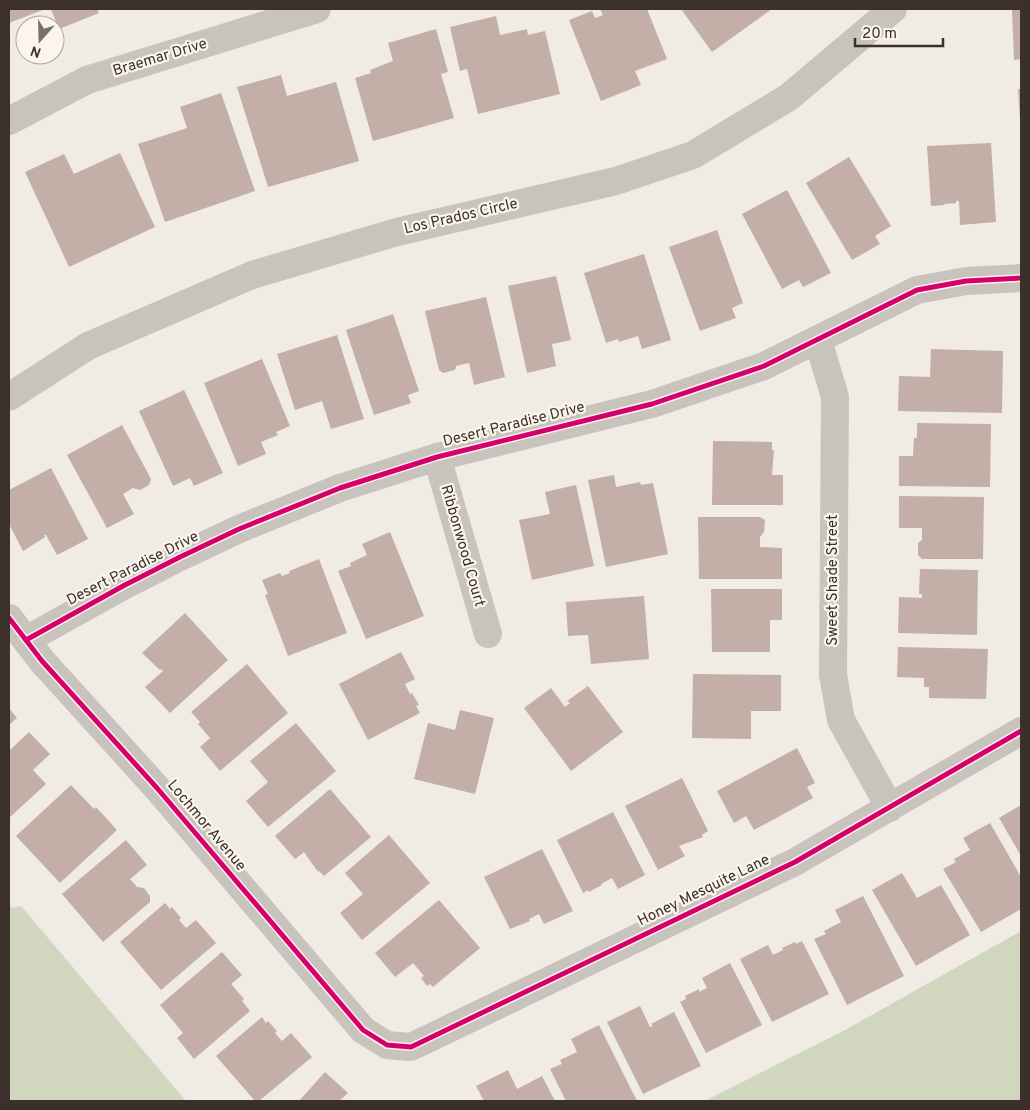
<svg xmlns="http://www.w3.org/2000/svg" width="1030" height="1110" font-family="Overpass,sans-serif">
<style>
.green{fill:#d1d6bf}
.building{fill:#c3afa7}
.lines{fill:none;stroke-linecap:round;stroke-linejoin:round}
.minor{stroke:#c9c3be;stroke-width:28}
.cycleway-casing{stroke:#fbf5ee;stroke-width:8}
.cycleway{stroke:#d6006c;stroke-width:5}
.labels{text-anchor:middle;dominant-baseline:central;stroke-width:4.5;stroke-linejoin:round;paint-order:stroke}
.street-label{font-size:15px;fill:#3b302b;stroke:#fbf5ee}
</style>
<rect width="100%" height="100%" fill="#f0ebe5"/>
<g class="green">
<polygon points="9,905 12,908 21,906 186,1101 9,1101"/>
<polygon points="1021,931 1021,1101 705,1101 845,1030"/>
</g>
<g class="building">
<polygon points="9,9 45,9 9,23"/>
<polygon points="51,9 97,9 99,13 59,29"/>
<polygon points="600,9 647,9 667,59 635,71 641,85 601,101 569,20 592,11 595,18 603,15"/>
<polygon points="681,9 772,9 712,52"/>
<polygon points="1021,9 1021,59 1014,60 1012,10"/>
<polygon points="496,16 500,35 527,29 528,35 545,31 560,94 478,114 467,69 460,71 450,27"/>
<polygon points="436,29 448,72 441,74 454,118 373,141 355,78 371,73 370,70 393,61 388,43"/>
<polygon points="281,75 287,96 336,82 359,161 268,187 237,87"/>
<polygon points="1018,89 1021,89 1021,120 1020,120"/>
<polygon points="221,93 255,191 165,222 138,144 187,128 180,107"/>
<polygon points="991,143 996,222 960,225 959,201 956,201 956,203 944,204 945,205 931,206 927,146"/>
<polygon points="120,153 155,227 69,267 25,172 64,154 74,174"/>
<polygon points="849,157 891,226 875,236 880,244 852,260 806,183"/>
<polygon points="787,190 831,273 803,287 799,280 782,289 742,214"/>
<polygon points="717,230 743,303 732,308 736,318 700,331 669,247"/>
<polygon points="644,254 671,340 642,349 638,336 619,342 618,339 606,343 584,273"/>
<polygon points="556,276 571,340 552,344 556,366 527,373 508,286"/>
<polygon points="486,297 505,377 474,385 469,363 456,366 455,370 443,373 439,370 425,311"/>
<polygon points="393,314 419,391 408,395 411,403 374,415 346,330"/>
<polygon points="337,335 364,419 331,429 322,401 295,410 277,354"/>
<polygon points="931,349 1003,351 1002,413 898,411 899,376 930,377"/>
<polygon points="262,359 290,426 276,432 278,435 261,442 266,454 238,466 204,383"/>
<polygon points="184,390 223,473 194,486 190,478 173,486 139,411"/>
<polygon points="917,423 991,424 990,487 899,486 899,456 913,456 914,438 917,438"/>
<polygon points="122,425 151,479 149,485 140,490 133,488 123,494 134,514 107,528 67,455"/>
<polygon points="713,441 772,442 772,450 774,450 772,475 783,475 783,505 712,505"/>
<polygon points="51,468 88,539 57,555 46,535 44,535 45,537 23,551 9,524 9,490"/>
<polygon points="614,475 616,487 640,482 641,485 653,483 668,554 606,567 588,480"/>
<polygon points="576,485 594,566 532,580 519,520 550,514 545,492"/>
<polygon points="899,496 984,497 983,559 922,559 918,555 918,543 922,540 922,528 899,528"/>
<polygon points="698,517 760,517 765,520 764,532 760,537 760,547 782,548 782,579 699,579"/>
<polygon points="390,532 424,616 366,639 338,571 351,566 350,563 367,555 362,544"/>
<polygon points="319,559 347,633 288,656 265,595 268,594 262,580 280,573 282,576 290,573 289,571"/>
<polygon points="920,569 978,570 977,635 898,633 899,597 922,598 922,594 919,594"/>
<polygon points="711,589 782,589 782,620 770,620 770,652 712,652"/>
<polygon points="644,596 649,659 591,664 588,635 568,636 566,602"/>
<polygon points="185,613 228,660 170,713 145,687 163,671 161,669 160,670 142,653"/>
<polygon points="898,647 988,649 986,699 929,698 929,687 924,687 924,678 897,677"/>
<polygon points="401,652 415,679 405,684 410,694 412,693 419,705 416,706 420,713 368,740 339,684"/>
<polygon points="247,664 288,713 220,771 200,747 210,738 198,724 200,722 191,712"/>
<polygon points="693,674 781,675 781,711 751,711 751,739 692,738"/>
<polygon points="588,686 623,732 571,771 524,708 551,688 565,707 570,703 567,701"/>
<polygon points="9,708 17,718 9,725"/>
<polygon points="460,710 494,718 475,794 414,779 428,723 455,730"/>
<polygon points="296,723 336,771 268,827 246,801 268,782 250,761"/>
<polygon points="29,732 50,754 33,770 46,784 9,818 9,751"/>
<polygon points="797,748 815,783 807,787 813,798 754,830 746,816 734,823 717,791"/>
<polygon points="682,778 708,831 702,835 703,837 679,846 685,856 658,870 625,806"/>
<polygon points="71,785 94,809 96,807 117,830 60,883 16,836"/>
<polygon points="330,789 371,837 324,876 319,871 318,872 304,852 295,859 275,836"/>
<polygon points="1021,805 1021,856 999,818"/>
<polygon points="613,812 645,875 618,889 612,878 601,884 602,885 589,892 588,890 583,893 557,840"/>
<polygon points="990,823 1021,877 1021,909 981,932 943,869 956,862 954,859 970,850 963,838"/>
<polygon points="389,835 430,883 362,940 340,913 363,894 345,873"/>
<polygon points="126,840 147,865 130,879 137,887 144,888 150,896 150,902 103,942 62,894"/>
<polygon points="542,849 573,911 544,924 539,914 529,919 530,921 510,929 484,877"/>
<polygon points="902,873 917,898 941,885 970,935 916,966 872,890"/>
<polygon points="863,896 904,976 847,1005 814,939 826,934 824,931 841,922 835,910"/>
<polygon points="439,900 480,948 433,987 430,984 427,986 421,978 424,976 413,963 395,977 375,953"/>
<polygon points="165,903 170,909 172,907 181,918 179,920 186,928 196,920 216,943 161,990 120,942"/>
<polygon points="802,941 829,994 772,1022 740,959 768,945 773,955 783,950 782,948 795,942 796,944"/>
<polygon points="222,952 242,975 231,984 244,999 242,1001 250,1011 194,1059 177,1038 183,1033 160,1005"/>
<polygon points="730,963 762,1025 706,1053 680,1002 686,999 685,996 699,989 699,992 707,988 702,978"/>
<polygon points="640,1006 650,1027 653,1026 651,1024 674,1012 701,1066 643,1094 607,1022"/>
<polygon points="262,1017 266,1023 268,1021 277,1031 275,1033 282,1041 291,1033 312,1057 259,1101 255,1101 216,1056"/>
<polygon points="599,1025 637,1101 566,1101 550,1069 562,1064 560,1060 577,1052 571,1039"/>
<polygon points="508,1070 517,1089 542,1076 555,1101 484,1101 476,1086"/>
<polygon points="325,1072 348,1093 339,1101 299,1101"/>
</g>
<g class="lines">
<g class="minor">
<polyline points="9,121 87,80 317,9"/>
<polyline points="818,340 835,397 833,675 841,720 890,808"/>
<polyline points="9,397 88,346 252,275 397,232 616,181 693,155 789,97 893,9"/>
<polyline points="437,457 488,634"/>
<polyline points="9,618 42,661 157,788 363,1030 387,1045 411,1047 795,862 1021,731"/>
<polyline points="26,640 123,586 180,557 239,529 340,488 437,457 652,404 764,366 917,290 966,281 1021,278"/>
</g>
<g class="cycleway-casing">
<g id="cycleway">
<polyline points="9,618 42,661 157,788 363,1030 387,1045 411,1047 795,862 1021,731"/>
<polyline points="26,640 123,586 180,557 239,529 340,488 437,457 652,404 764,366 917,290 966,281 1021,278"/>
</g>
</g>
<use href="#cycleway" class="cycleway"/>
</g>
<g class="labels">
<g class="street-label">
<text transform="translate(160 58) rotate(-17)">Braemar Drive</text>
<text transform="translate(461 217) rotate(-13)">Los Prados Circle</text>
<text transform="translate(514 425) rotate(-14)">Desert Paradise Drive</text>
<text transform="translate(462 546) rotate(74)">Ribbonwood Court</text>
<text transform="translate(133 569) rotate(-27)">Desert Paradise Drive</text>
<text transform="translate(833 580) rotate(-90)">Sweet Shade Street</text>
<text transform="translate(206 826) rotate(50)">Lochmor Avenue</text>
<text transform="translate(704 891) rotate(-26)">Honey Mesquite Lane</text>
</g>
</g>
<rect width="1030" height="1110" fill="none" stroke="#3b302b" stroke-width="20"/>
<g transform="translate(40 40) rotate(200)"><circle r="24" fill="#fbf5ee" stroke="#aea6a0"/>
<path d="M0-4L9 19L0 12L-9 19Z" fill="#7a716c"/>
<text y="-8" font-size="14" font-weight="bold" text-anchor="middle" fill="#3b302b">N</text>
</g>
<path d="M855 38v8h88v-8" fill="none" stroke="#3b302b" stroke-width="2.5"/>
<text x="862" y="38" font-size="15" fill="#3b302b" stroke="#fbf5ee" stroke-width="4" paint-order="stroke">20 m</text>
</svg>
